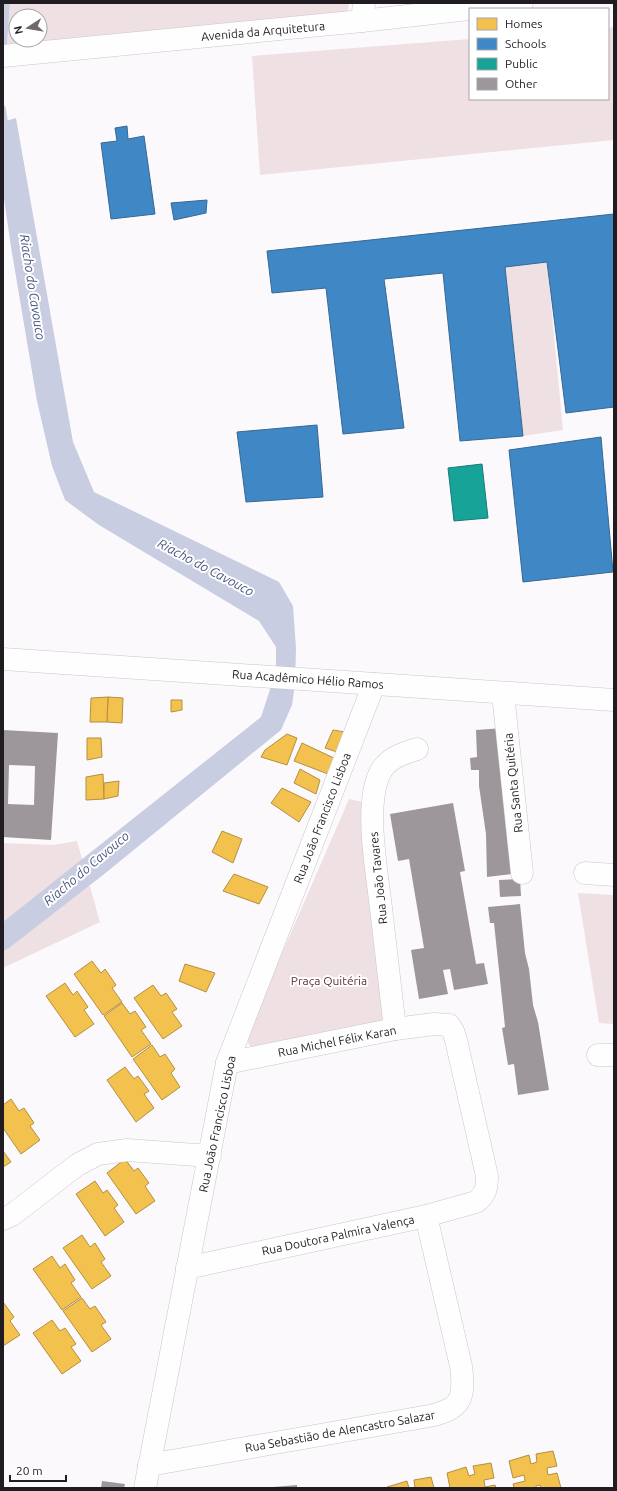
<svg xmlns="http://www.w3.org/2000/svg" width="617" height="1491" font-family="Ubuntu,sans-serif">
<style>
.green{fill:#efe0e3;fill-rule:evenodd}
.water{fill:#c8cde1}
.homes{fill:#f2c14e;stroke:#b39041}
.schools{fill:#3f88c5;stroke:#366894}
.public{fill:#17a398;stroke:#1a7a75}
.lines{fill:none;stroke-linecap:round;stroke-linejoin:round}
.stream{stroke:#c8cde1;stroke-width:5.5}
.building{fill:#9d979b;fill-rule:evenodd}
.minor-casing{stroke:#c9c6ca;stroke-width:23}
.minor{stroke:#fffeff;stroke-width:22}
.labels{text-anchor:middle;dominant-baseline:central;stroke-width:4;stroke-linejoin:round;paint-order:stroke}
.street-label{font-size:12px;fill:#211c22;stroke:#fff}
.park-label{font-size:12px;fill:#623137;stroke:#fff}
.water-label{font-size:13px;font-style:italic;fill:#4a557f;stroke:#fff}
</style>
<rect width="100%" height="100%" fill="#fcf9fd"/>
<g class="green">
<path d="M10,3H349L348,12L7,45ZM16,16H40V40H16Z"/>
<polygon points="614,27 614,140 260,175 252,56 470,39 470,99 608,99 608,28"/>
<polygon points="547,262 563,430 523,436 505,267"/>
<polygon points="349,799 367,803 387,1015 381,1023 251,1047 248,1043 248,1033 270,981"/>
<polygon points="77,841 100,922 3,968 3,843 53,845"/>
<polygon points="578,893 614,895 614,1024 599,1023"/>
</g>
<g class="water">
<polygon points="3,3 10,3 7,45 3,47"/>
<polygon points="16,118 73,442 94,492 279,582 293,606 296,648 295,684 292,705 281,730 103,875 9,948 3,951 3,922 261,717 276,671 276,647 259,621 99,525 65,500 52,466 37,401 11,247 3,192 3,122"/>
</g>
<g class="homes">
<polygon points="108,697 123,698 122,723 107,722"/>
<polygon points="108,697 107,722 90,722 91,698"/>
<polygon points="171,700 182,700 182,710 171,712"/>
<polygon points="333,730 345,732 340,753 325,748"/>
<polygon points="287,734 297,738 287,765 261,757 265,750"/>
<polygon points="87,738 101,738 102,757 87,760"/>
<polygon points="302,743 336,759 328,774 294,761"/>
<polygon points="300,769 320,780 316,794 294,783"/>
<polygon points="103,774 104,799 86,800 86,777"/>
<polygon points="119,781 118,796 104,799 104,783"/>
<polygon points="282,788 311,802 299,822 271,803"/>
<polygon points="222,831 242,839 233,863 212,852"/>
<polygon points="234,874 268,887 259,904 223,891"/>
<polygon points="92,961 101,973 105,969 116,985 112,988 122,1002 103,1015 74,974"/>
<polygon points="185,964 215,973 206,992 179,981"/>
<polygon points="65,983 73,995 77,991 88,1007 84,1010 94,1024 75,1037 46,996"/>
<polygon points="153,985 161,996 166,993 177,1009 172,1012 182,1026 163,1039 134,998"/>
<polygon points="122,1003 130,1014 135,1011 146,1027 141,1030 151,1044 132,1057 104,1016"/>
<polygon points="152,1045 160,1057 165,1054 175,1069 171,1073 180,1087 162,1100 133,1059"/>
<polygon points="125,1067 134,1079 138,1076 149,1091 144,1094 154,1108 136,1122 107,1080"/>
<polygon points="11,1099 19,1111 24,1108 34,1123 30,1126 40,1140 21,1154 3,1128 3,1105"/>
<polygon points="3,1151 11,1162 3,1167"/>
<polygon points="125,1159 134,1171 138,1168 149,1183 145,1186 155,1201 136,1214 107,1173"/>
<polygon points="95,1181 103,1193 107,1190 118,1205 114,1208 124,1222 105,1236 76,1194"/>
<polygon points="82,1235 90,1247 95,1243 105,1259 101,1262 111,1276 92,1289 63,1248"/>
<polygon points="52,1256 60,1268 65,1264 75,1280 71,1283 81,1297 62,1310 33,1269"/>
<polygon points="82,1298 90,1309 95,1306 106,1322 101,1325 111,1339 92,1352 63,1311"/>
<polygon points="3,1302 14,1317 10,1321 20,1335 3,1346"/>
<polygon points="52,1320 60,1331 65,1328 76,1344 71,1347 81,1361 62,1374 33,1333"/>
<polygon points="553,1451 557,1466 547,1468 548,1475 557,1473 561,1488 541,1488 540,1485 536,1486 536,1488 514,1488 513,1484 525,1481 524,1475 513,1478 509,1461 529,1455 531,1464 537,1462 536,1454"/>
<polygon points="491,1463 494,1478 484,1480 485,1487 495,1485 496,1488 450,1488 447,1473 466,1467 469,1476 475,1474 473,1466"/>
<polygon points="431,1477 434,1488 415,1488 414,1480"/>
<polygon points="407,1481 409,1488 388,1488 387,1487"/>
</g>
<g class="schools">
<polygon points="127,126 128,139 144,136 155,214 111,219 101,143 117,141 115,128"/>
<polygon points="207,200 206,213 174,220 171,203"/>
<polygon points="614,214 614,407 566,413 547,262 505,267 523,436 460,441 443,273 384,279 404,428 343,434 326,288 272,293 267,251"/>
<polygon points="317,425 323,497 246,502 237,432"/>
<polygon points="601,437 613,572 523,582 509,450"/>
</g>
<polygon class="public" points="482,464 488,518 454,521 448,468"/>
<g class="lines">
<polyline class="stream" points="3,108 6,128"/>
</g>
<g class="building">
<polygon points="504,728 521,873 487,877 486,834 479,786 479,770 471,770 470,758 477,757 476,730"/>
<path d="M3,730L58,733L51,840L3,837ZM9,765L35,766L34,805L8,804Z"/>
<polygon points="453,803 465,871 460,872 476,964 484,963 488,984 454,990 450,969 443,970 448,994 419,999 411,950 424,948 409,859 398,861 390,814"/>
<polygon points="520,879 521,896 500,897 499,880"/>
<polygon points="520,904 525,953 529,969 533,1005 538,1022 549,1090 518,1095 514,1064 508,1065 502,1028 505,1027 494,923 490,923 488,907"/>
<polygon points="102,1481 125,1484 124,1488 101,1488"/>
<polygon points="297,1485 297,1488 273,1488 273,1487"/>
</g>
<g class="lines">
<g class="minor-casing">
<g id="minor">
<polyline points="362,21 364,3"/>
<polyline points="3,56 362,21 522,3"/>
<path d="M3,659C207,671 410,688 614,700"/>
<polyline points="503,694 522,873"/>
<polyline points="585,873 614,875"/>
<path d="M395,1029C390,989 386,948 381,908C377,872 364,805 380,773C387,758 402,754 417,749"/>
<polyline points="598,1055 614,1055"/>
<polyline points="3,1219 12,1215 77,1165 98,1154 127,1150 210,1156"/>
<path d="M187,1268L426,1216L476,1202C486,1195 487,1187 487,1176L456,1040L453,1031L449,1025L434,1024L395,1029L227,1063"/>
<path d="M149,1465L429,1416C462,1409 465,1398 461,1366L426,1216"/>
<polyline points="145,1488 227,1063 374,684"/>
</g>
</g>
<use href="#minor" class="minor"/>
</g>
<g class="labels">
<g class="street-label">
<text transform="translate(263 31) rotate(-5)">Avenida da Arquitetura</text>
<text transform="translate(308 679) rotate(4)">Rua Acadêmico Hélio Ramos</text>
<text transform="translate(513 783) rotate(-96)">Rua Santa Quitéria</text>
<text transform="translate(322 818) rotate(-69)">Rua João Francisco Lisboa</text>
<text transform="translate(378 878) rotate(-96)">Rua João Tavares</text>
<text transform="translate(337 1041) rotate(-11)">Rua Michel Félix Karan</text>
<text transform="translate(217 1124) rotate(-78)">Rua João Francisco Lisboa</text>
<text transform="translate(338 1235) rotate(-12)">Rua Doutora Palmira Valença</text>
<text transform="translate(340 1431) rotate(-10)">Rua Sebastião de Alencastro Salazar</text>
</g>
<g class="park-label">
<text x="329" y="980">Praça Quitéria</text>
</g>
<g class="water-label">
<text transform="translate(33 287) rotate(81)">Riacho do Cavouco</text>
<text transform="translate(206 567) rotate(28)">Riacho do Cavouco</text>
<text transform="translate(86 868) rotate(-40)">Riacho do Cavouco</text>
</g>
</g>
<rect width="617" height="1491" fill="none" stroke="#211c22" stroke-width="8"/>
<rect x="469" y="8" width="140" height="92" fill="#ffffff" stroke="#a6a4a7"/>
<rect x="477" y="18" width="20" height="12" fill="#f2c14e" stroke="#a6a4a7"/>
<text x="505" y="28" font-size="12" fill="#211c22">Homes</text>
<rect x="477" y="38" width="20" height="12" fill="#3f88c5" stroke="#a6a4a7"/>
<text x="505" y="48" font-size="12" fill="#211c22">Schools</text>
<rect x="477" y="58" width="20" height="12" fill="#17a398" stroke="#a6a4a7"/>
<text x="505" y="68" font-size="12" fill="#211c22">Public</text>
<rect x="477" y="78" width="20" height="12" fill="#9d979b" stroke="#a6a4a7"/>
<text x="505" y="88" font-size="12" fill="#211c22">Other</text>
<g transform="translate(28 28) rotate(258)"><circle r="19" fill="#ffffff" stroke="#a6a4a7"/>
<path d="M0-3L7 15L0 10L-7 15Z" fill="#6e696f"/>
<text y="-6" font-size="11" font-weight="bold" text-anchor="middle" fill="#211c22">N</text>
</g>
<path d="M10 1475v6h56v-6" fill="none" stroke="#211c22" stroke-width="2"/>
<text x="16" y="1475" font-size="12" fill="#211c22" stroke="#ffffff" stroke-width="3" paint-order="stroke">20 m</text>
</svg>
